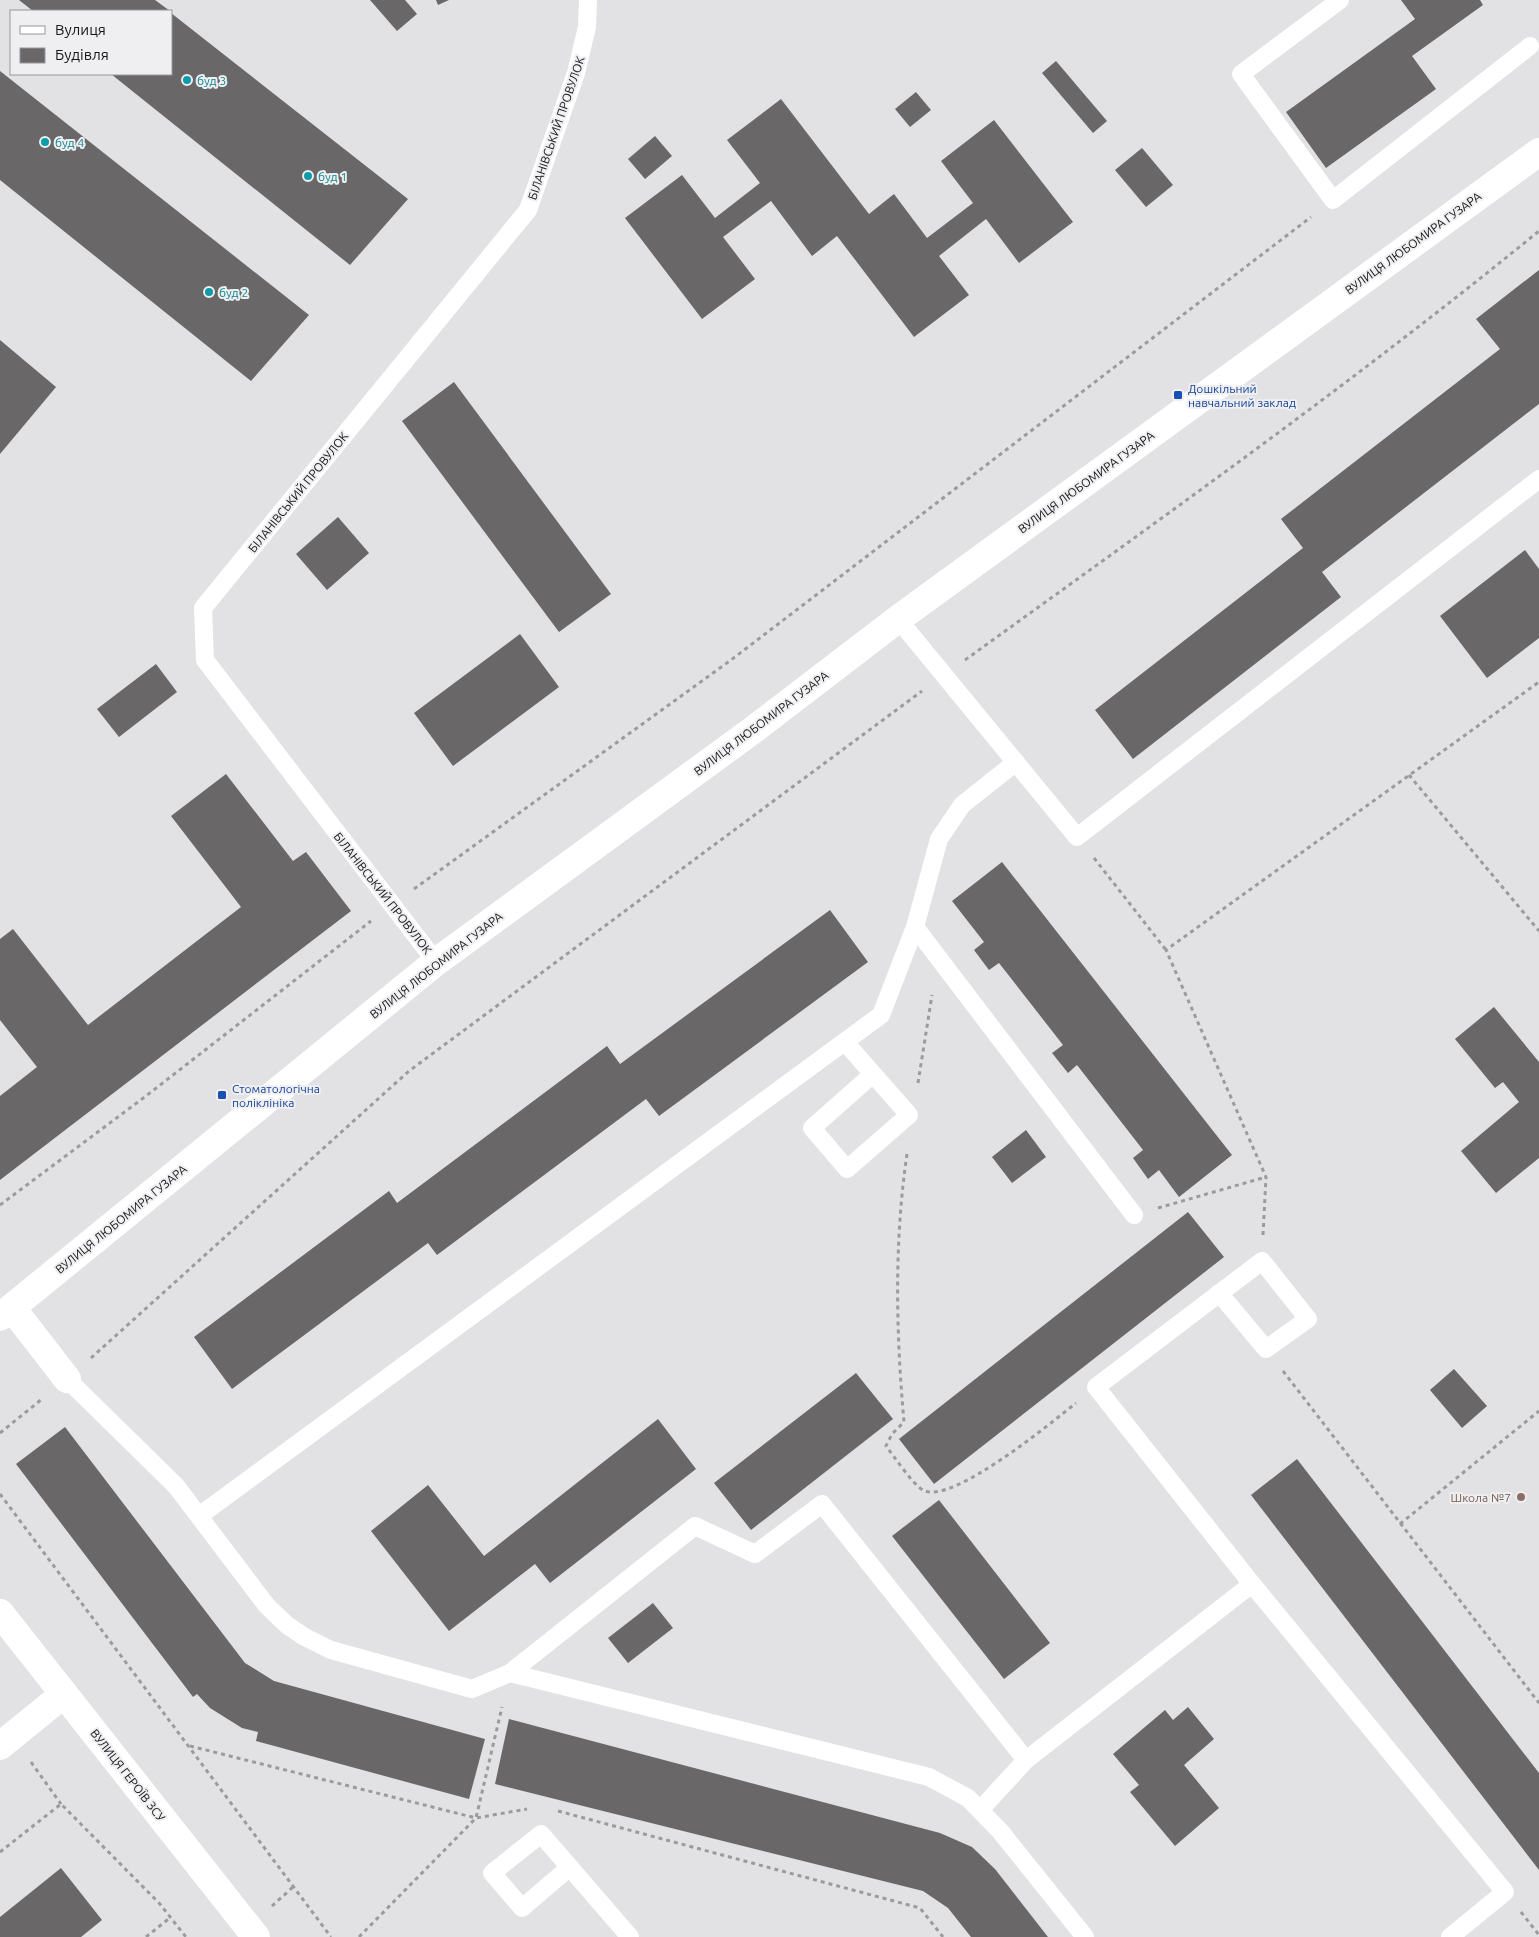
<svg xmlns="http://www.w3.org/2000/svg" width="1539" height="1937" font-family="Ubuntu,sans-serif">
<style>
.building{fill:#696768}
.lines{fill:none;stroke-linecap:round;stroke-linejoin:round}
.path{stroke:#9b9b9d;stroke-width:3;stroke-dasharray:4 4;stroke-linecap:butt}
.service{stroke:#fff;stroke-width:18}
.minor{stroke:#fff;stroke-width:28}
.culture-dot{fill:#0f9aa8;stroke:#efeff1;stroke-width:2}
.transit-dot{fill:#1a4fb4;stroke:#efeff1;stroke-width:2}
.education-dot{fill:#8d6e63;stroke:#efeff1;stroke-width:2}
.labels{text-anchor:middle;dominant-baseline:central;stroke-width:4;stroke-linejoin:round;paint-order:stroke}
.culture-label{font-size:12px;fill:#0d838f;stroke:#efeff1;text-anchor:start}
.street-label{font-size:12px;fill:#161617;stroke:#efeff1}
.transit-label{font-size:12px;fill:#164399;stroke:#efeff1;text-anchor:start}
.education-label{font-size:12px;fill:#785e54;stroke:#efeff1;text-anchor:end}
</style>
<rect width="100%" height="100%" fill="#e2e2e4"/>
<g class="building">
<polygon points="19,0 155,0 170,11 33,11"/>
<polygon points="370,0 405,0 417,14 397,31"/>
<polygon points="436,0 449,0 438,5"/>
<polygon points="1401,0 1480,0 1483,5 1412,56 1436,89 1326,168 1286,112 1415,19"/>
<polygon points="171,13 408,199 350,265 111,74 171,74"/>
<polygon points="1056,61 1107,121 1093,133 1042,73"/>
<polygon points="0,71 309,315 251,381 0,180"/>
<polygon points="916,92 931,110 910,127 895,109"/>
<polygon points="781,99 869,214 894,194 927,238 973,203 941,161 994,120 1073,222 1019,263 986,219 939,256 969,295 914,337 837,236 812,256 771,201 723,237 755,279 702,319 625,218 682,175 715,218 760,183 727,140"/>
<polygon points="655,136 672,156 645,179 628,159"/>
<polygon points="1142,148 1173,185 1146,207 1115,170"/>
<polygon points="1539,270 1539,404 1322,572 1341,597 1133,759 1095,710 1303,548 1281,519 1500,349 1476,319"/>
<polygon points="0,340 56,387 0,454"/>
<polygon points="454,382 611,594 559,632 402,421"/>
<polygon points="338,517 369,553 327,590 296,554"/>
<polygon points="1525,550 1539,569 1539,638 1487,678 1440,616"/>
<polygon points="520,634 559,687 453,766 414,713"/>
<polygon points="156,664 177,692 119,737 97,709"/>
<polygon points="226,774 293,861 306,852 351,911 0,1180 0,1096 37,1067 0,1020 0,939 13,929 88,1025 241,907 171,816"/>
<polygon points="1002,862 1232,1155 1179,1197 1159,1170 1148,1179 1133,1158 1143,1150 1077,1065 1068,1073 1052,1053 1063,1045 999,963 989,970 974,950 984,942 952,901"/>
<polygon points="830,910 868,962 659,1116 646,1099 437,1255 428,1243 232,1389 194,1337 389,1191 397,1203 607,1046 620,1064"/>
<polygon points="1494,1007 1539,1062 1539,1158 1496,1193 1461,1151 1519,1102 1503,1082 1495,1088 1455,1039"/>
<polygon points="1026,1130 1046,1157 1012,1183 992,1157"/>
<polygon points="1188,1212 1224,1257 934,1484 899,1439"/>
<polygon points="1454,1369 1487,1406 1462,1428 1430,1390"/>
<polygon points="856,1373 893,1419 751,1530 714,1483"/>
<polygon points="658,1419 696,1469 550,1583 535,1564 449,1631 371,1531 428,1485 484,1556"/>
<polygon points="65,1427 245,1663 274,1681 485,1739 469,1799 256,1741 258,1732 242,1728 210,1708 197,1694 193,1697 16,1464"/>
<polygon points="1297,1459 1539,1773 1539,1870 1251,1495"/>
<polygon points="939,1500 1050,1643 1004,1679 892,1536"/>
<polygon points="653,1603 673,1628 628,1663 608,1638"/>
<polygon points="1188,1707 1214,1739 1184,1765 1219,1808 1175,1846 1130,1792 1139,1785 1113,1754 1165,1710 1173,1720"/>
<polygon points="509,1719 940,1833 972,1847 995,1869 1048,1937 971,1937 948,1908 923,1891 495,1784"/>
<polygon points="61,1868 102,1920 81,1937 0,1937 0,1917"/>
</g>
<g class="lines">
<g class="path">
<path d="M965,660C1159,520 1354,382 1539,231"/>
<polyline points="1409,775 1539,931"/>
<polyline points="1094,858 1166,950"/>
<polyline points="414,889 731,660 1311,217"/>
<polyline points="918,1083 932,995"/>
<path d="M907,1154C894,1242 896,1333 904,1422L892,1434L886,1446C893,1455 914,1486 923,1490C951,1506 1052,1422 1076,1403"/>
<polyline points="0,1205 146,1096 371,921"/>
<polyline points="1158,1208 1266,1177"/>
<polyline points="1263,1235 1266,1177 1166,950 1539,682"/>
<polyline points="91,1358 409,1071 922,691"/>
<polyline points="1283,1371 1539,1703"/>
<polyline points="0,1433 42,1399"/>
<polyline points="0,1494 331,1937"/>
<polyline points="1400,1524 1539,1411"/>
<polyline points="190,1746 476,1818 527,1809"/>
<polyline points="31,1762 61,1804"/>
<polyline points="558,1811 920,1908 943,1937"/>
<polyline points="0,1852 61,1804 159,1903 186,1937"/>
<polyline points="272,1906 293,1887"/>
<polyline points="1521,1912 1539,1935"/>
<polyline points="146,1937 171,1917"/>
<polyline points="359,1937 476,1818 502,1707"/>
</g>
<g class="service">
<polyline points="1340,0 1241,74 1333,200 1530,46"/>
<polyline points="898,619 1077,837 1539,479"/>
<polyline points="915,927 1134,1215"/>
<polyline points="436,962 205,660 203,608 528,210 576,73 587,27 588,0"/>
<polyline points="845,1042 909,1115 847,1169 812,1128 873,1074"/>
<polyline points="1219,1293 1266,1349 1308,1319 1262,1261 1096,1387 1252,1584"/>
<polyline points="67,1379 176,1486 267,1606 287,1625 303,1636 331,1650 472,1689 510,1673 695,1526 755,1554 822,1504 1026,1760"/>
<polyline points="199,1516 881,1015 915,927 939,839 962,805 1016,762"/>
<polyline points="510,1673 929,1777 968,1798 1000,1831 1085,1937"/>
<polyline points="980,1810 1026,1760 1252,1584 1505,1892 1450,1937"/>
<polyline points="570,1867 522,1908 492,1873 541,1834 630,1937"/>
</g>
<g class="minor">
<polyline points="12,1308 67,1379"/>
<polyline points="0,1317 436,962 753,730 898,619 1539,152"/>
<polyline points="0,1613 256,1937"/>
<polyline points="0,1746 64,1694"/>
</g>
</g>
<g class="culture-dot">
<circle cx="187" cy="80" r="5"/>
<circle cx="45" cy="142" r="5"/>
<circle cx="308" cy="176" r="5"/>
<circle cx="209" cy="292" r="5"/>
</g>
<g class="transit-dot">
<rect x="1173" y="390" width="10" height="10" rx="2.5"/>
<rect x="217" y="1090" width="10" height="10" rx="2.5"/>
</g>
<circle class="education-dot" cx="1521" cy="1497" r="5"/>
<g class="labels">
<g class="culture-label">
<text x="197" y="80">буд 3</text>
<text x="55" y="142">буд 4</text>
<text x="318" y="176">буд 1</text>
<text x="219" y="292">буд 2</text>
</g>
<g class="street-label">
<text transform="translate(556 128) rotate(-71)">БІЛАНІВСЬКИЙ ПРОВУЛОК</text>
<text transform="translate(1413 243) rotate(-36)">ВУЛИЦЯ ЛЮБОМИРА ГУЗАРА</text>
<text transform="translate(1086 482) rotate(-36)">ВУЛИЦЯ ЛЮБОМИРА ГУЗАРА</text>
<text transform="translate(298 492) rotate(-51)">БІЛАНІВСЬКИЙ ПРОВУЛОК</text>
<text transform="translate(761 723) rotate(-37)">ВУЛИЦЯ ЛЮБОМИРА ГУЗАРА</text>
<text transform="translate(383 893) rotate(52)">БІЛАНІВСЬКИЙ ПРОВУЛОК</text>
<text transform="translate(436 965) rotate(-38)">ВУЛИЦЯ ЛЮБОМИРА ГУЗАРА</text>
<text transform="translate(121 1219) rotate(-39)">ВУЛИЦЯ ЛЮБОМИРА ГУЗАРА</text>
<text transform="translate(128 1775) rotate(52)">ВУЛИЦЯ ГЕРОЇВ ЗСУ</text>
</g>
<g class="transit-label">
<text x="1188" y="388">Дошкільний<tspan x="1188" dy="14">навчальний заклад</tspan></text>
<text x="232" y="1088">Стоматологічна<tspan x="232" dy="14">поліклініка</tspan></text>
</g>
<g class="education-label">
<text x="1511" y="1497">Школа №7</text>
</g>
</g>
<rect x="10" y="10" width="162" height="65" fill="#efeff1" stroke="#98989a"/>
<rect x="20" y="26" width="25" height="8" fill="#ffffff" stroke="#98989a"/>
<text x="55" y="35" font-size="15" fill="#161617">Вулиця</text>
<rect x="20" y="48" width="25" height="15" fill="#696768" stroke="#98989a"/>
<text x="55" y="60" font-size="15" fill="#161617">Будівля</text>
</svg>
